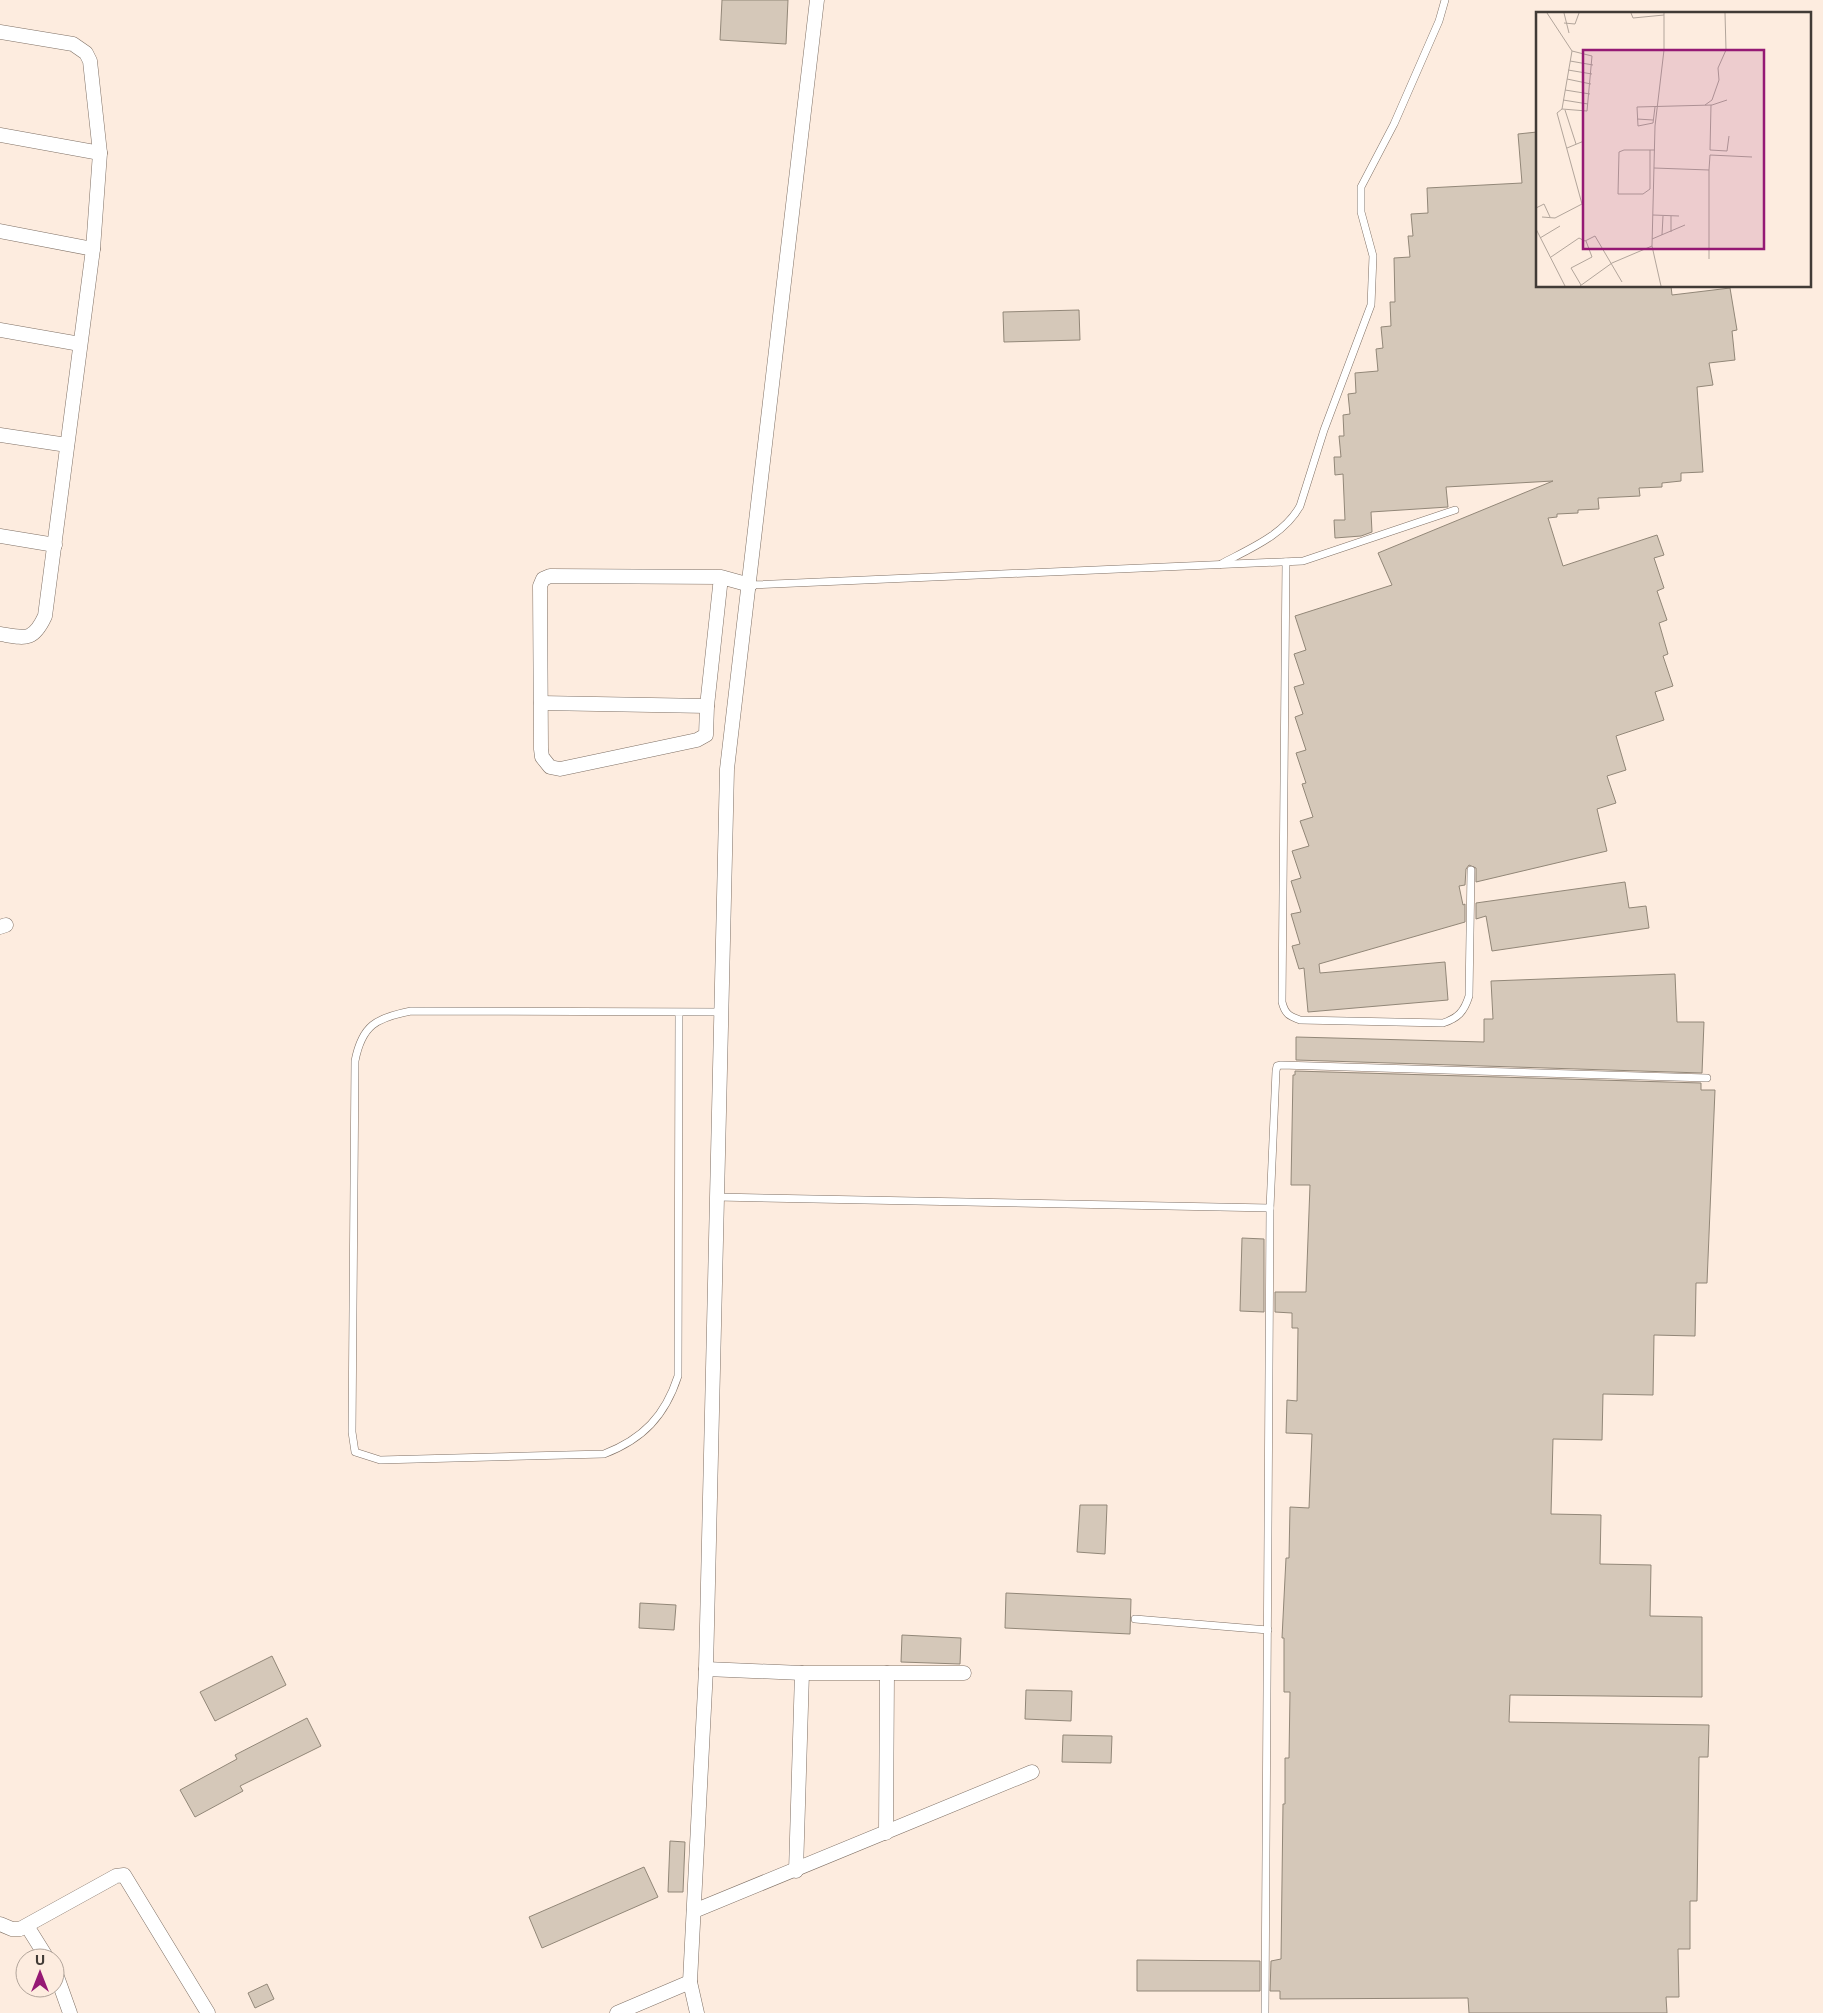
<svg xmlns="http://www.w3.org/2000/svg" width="1823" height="2013" font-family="'Noto Sans',sans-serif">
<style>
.building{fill:#d5c8b9;stroke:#928778}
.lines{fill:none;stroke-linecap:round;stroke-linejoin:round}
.service-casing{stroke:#7f7065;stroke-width:8}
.minor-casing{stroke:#7f7065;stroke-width:15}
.service{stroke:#fff;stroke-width:7}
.minor{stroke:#fff;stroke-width:14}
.inset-road{fill:none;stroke:#b2a59b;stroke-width:1}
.view{fill:#951974;fill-opacity:0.15;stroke:#951974;stroke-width:2.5}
.inset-edge{fill:none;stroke:#413b36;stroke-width:2.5}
</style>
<rect width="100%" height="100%" fill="#fdecdf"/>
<g class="building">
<polygon points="722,0 788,0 786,44 720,40"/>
<polygon points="1537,132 1537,286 1671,286 1672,295 1730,288 1737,330 1732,331 1735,360 1709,363 1713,385 1697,387 1703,472 1681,473 1681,481 1662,483 1662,487 1639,488 1640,496 1598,498 1599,509 1578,510 1578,513 1557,514 1557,517 1548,518 1563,566 1657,535 1664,555 1654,558 1664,588 1657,591 1667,620 1659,623 1668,654 1663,656 1673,686 1655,692 1664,720 1616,736 1626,770 1607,776 1616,803 1597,809 1607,851 1476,882 1476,868 1469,865 1466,869 1465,885 1459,886 1463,905 1465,904 1465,922 1319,964 1320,973 1445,962 1448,1000 1308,1012 1304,968 1299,969 1292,946 1300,944 1291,914 1301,912 1291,881 1301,878 1292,851 1309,846 1300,821 1313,817 1302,784 1306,783 1296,753 1306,750 1295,717 1303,714 1294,687 1304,684 1294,654 1306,650 1295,616 1392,585 1378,553 1553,481 1446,487 1448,507 1371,512 1372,532 1361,536 1335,538 1334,520 1345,520 1343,474 1335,475 1334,457 1341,457 1339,436 1344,436 1343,415 1350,414 1348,394 1356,393 1355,373 1378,371 1376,349 1383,348 1381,327 1391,326 1390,302 1395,302 1394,258 1410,257 1408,236 1413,236 1411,214 1428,213 1427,188 1522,183 1518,134"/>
<polygon points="1079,310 1080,340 1004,342 1003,312"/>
<polygon points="1625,882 1629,908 1646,906 1649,928 1492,951 1486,916 1476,919 1476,903"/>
<polygon points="1675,974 1677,1022 1704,1022 1702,1073 1296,1060 1296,1037 1484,1042 1484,1019 1493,1019 1491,981"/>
<polygon points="1295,1071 1701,1083 1701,1090 1715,1090 1707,1283 1696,1283 1695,1336 1654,1335 1653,1395 1603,1394 1602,1440 1553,1439 1551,1514 1601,1515 1600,1564 1651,1565 1650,1616 1702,1617 1702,1697 1510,1695 1509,1722 1709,1725 1708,1757 1699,1757 1697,1901 1690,1901 1690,1949 1678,1949 1679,1997 1666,1997 1667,2013 1469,2013 1468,1998 1280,1999 1280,1991 1270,1991 1271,1961 1281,1959 1283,1804 1285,1804 1285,1758 1289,1758 1290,1692 1284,1692 1284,1638 1282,1638 1286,1558 1289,1558 1290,1507 1309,1508 1312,1434 1286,1433 1287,1400 1297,1401 1298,1328 1292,1328 1292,1313 1275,1312 1275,1292 1306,1292 1310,1185 1291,1185 1293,1075 1295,1075"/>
<polygon points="1242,1238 1264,1239 1264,1312 1240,1311"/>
<polygon points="1080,1505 1107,1505 1105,1554 1077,1552"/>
<polygon points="1006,1593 1131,1599 1130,1634 1005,1628"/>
<polygon points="640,1603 676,1605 674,1630 639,1628"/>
<polygon points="902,1635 961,1638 960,1664 901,1662"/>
<polygon points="272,1656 286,1685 215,1721 200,1692"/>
<polygon points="1026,1690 1072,1691 1071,1721 1025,1719"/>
<polygon points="307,1718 321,1746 240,1786 243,1791 195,1817 180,1790 237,1759 235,1755"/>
<polygon points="1063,1735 1112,1736 1111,1763 1062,1762"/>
<polygon points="670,1841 685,1842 683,1892 668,1892"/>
<polygon points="644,1867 658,1897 542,1948 529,1917"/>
<polygon points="1137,1960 1260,1961 1260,1991 1137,1991"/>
<polygon points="267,1984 274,1999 255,2008 248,1993"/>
</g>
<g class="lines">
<g class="service-casing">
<g id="service">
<path d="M1286,562L1282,1002C1285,1014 1289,1016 1300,1020L1443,1023C1458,1018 1464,1012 1469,996L1471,870"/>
<path d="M1221,564C1249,549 1284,535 1300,506L1324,430L1371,305L1373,256L1361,212V187L1394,124L1439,21L1445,0"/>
<polyline points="750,585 1303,561 1455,510"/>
<path d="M679,1012L678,1376C665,1416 643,1439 604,1454L380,1460L355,1452L352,1432L355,1061C362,1025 376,1018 411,1011L721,1012"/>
<polyline points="717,1197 1270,1208 1276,1071 1277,1066 1281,1065 1707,1078"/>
<polyline points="1135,1619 1268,1630"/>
<polyline points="1265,2013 1270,1208"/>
</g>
</g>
<g class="minor-casing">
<g id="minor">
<path d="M0,32L73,44L86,53L90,61L100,153L93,249L45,616C33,642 25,638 0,634"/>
<polyline points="0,135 100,153"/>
<polyline points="0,231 93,249"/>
<polyline points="0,330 80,344"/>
<polyline points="0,435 67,445"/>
<polyline points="0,536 55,545"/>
<polyline points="721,577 707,706 706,735 697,740 560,769 550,767 542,757 541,749 540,586 543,579 550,576 721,577 750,585"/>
<polyline points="541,703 707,706"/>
<polyline points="0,927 6,925"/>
<polyline points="706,1669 802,1673 964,1673"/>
<polyline points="886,1833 887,1673"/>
<polyline points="796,1871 802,1673"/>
<polyline points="694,1911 1032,1772"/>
<polyline points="0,1924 12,1929 20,1929 116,1876 124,1875 208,2013"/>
<polyline points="27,1926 47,1958"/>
<polyline points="55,1971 70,2013"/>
<polyline points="617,2013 690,1982"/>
<polyline points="697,2013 690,1982 706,1669 727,769 817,0"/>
</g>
</g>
<use href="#service" class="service"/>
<use href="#minor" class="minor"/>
</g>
<g transform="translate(1536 12)">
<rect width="275" height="275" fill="#fdecdf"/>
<path class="inset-road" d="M28,1L33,21M95,1L97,6L128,3M28,11L39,12L43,1M34,49L57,53M32,58L56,62M31,67L55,72M29,78L54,82M27,88L52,92M169,93L176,88L183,68L182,56L190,38L189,1M175,93L174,138L191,139L193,124M119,95L117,111L102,114L101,95L176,93L191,88M26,97L51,99L56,44L36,39M29,98L40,132M101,107L117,108M31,136L48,129M114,138V177L107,182H82L83,140L88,138H119M118,156L173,158L174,143L216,145M0,196L8,192L14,205M117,203L143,204M6,205L19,206L46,192L21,101L26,97L36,39L11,1M0,217L29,274M135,220V204M126,223L127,204M4,226L24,214M116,227L149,213M15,245L43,226L49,229L59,224L86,270M173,247V158M45,273L35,256L56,245L50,229M44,274L76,251L116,234M125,274L116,234L119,114L128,38V1"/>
<path class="view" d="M47,38H228V237H47Z"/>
<rect width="275" height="275" class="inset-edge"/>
</g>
<g transform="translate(40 1973)"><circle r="24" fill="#fdecdf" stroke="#b2a59b"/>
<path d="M0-4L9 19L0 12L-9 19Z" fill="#951974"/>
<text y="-8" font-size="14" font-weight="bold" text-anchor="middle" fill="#413b36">U</text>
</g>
</svg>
